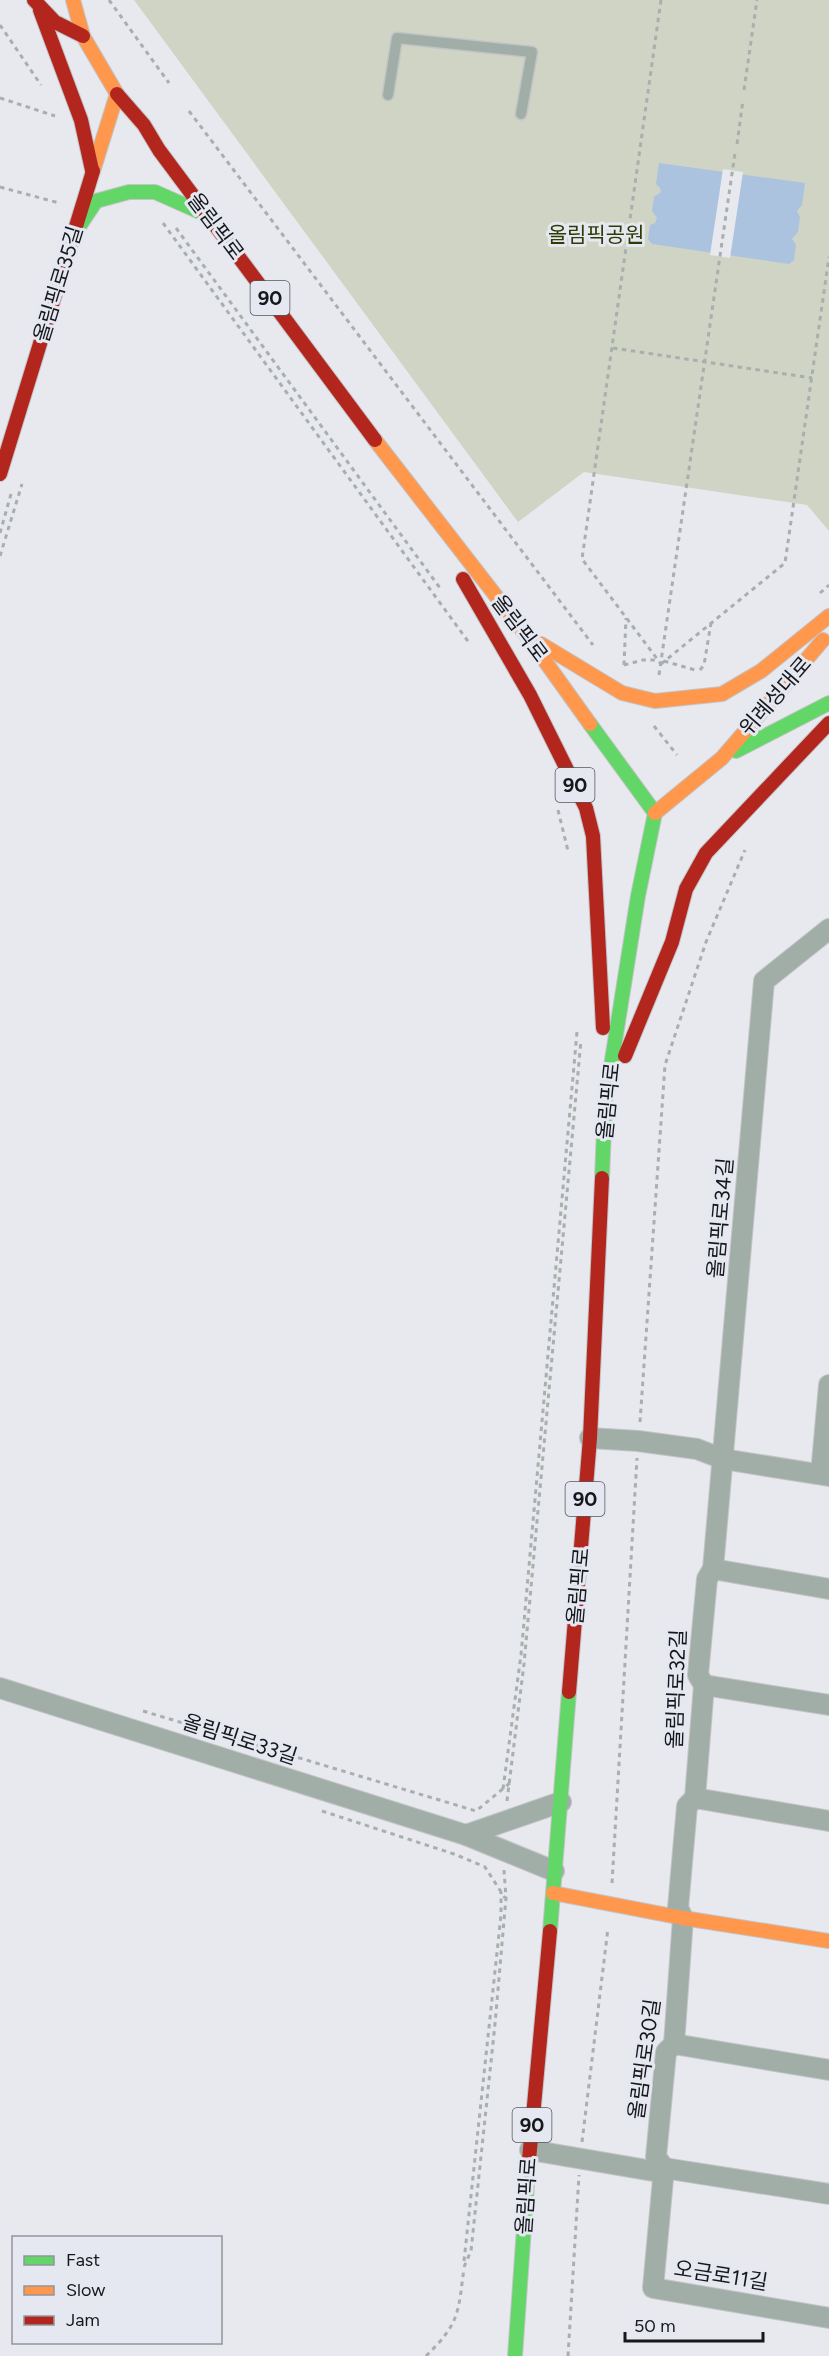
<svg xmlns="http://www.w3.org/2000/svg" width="829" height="2356" font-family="Figtree,'Noto Sans KR',sans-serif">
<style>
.green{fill:#cfd4c4}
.water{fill:#acc3df}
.pier{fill:#e8e9ee}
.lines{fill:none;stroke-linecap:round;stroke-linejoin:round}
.lane-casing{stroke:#c3c4c7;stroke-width:13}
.street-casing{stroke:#c3c4c7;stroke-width:22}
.fast-casing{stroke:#c3c4c7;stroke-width:16}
.slow-casing{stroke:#c3c4c7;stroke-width:16}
.jam-casing{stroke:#c3c4c7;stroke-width:16}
.path{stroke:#a8afad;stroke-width:3;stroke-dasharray:4.5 4.5;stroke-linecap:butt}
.lane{stroke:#a1aea7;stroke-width:10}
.street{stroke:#a1aea7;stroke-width:20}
.fast{stroke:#63d668;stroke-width:14}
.slow{stroke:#ff974d;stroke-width:14}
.jam{stroke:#b3261e;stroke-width:14}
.labels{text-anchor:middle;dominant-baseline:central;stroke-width:6;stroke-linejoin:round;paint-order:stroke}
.shield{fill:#e5e8f1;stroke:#55565b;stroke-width:1.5}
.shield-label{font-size:20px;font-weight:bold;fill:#17181b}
.street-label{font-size:21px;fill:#17181b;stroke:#e5e8f1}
.park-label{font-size:21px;fill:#313a02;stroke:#e5e8f1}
</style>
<rect width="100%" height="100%" fill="#e8e9ee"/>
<polygon class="green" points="134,0 829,0 829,531 807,505 584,472 518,522"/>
<polygon class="water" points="659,163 805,183 802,205 797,211 800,217 798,232 792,239 796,245 794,260 789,264 652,244 648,239 650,225 655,223 657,218 652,211 654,197 661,192 660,188 656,184"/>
<polygon class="pier" points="723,169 743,172 730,258 710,255"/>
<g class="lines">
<g class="lane-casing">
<polyline id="lane" points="388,95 397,38 532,52 521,114"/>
</g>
<g class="street-casing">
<g id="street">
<polyline points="829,929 764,981 713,1569 707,1579 698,1675 704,1685 695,1798 687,1806 678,1908 683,1918 674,2044 666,2052 656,2157 664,2168 653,2288 829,2318"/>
<polyline points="590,1438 638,1441 697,1449 723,1459 829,1476"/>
<polyline points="821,1474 829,1385"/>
<polyline points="713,1569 829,1589"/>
<polyline points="704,1685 829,1705"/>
<polyline points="0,1688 466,1835 554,1871"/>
<polyline points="695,1798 829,1821"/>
<polyline points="466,1835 561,1802"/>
<polyline points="674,2044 829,2070"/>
<polyline points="530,2150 653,2171 664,2168 829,2194"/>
</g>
</g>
<g class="fast-casing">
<g id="fast">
<polyline points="80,225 96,201 129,192 155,192 209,216"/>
<polyline points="590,724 655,813 638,896 605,1104 602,1178"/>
<polyline points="736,751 829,703"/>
<polyline points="550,1931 569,1692"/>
<polyline points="515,2356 528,2171"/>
</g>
</g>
<g class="slow-casing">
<g id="slow">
<polyline points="73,0 83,36"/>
<polyline points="83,36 117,94 93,171"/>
<polyline points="375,440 527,636 590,724"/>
<polyline points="541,644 622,693 655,701 722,694 761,671 829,616"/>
<polyline points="655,813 722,758 823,640"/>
<polyline points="553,1893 683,1918 829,1941"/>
</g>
</g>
<g class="jam-casing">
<g id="jam">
<polyline points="34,0 55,22 83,36"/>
<polyline points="40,10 81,120 92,170"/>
<polyline points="117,94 144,125 159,150 375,440"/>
<polyline points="0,474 93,171"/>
<polyline points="463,579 530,695 586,808 593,836 603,1028"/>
<polyline points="625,1056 672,942 686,889 706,853 829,723"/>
<polyline points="569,1692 590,1438 602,1178"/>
<polyline points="528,2171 550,1931"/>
</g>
</g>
<g class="path">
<polyline points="109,0 169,83"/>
<polyline points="661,0 582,559 661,664"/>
<polyline points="0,25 41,85"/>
<polyline points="744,90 757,0"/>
<polyline points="0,98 55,116"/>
<polyline points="189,111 593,645"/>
<polyline points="737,144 743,100"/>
<polyline points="0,187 59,203"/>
<polyline points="163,223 470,644"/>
<polyline points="176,228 440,588"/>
<polyline points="613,348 812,378"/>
<polyline points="0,533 11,494"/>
<polyline points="0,556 22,484"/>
<polyline points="820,593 829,585"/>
<polyline points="664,661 695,670"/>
<polyline points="661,664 785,563 829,257"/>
<polyline points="624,665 643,660 657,660"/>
<polyline points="624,665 626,618"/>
<polyline points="700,670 704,665 711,623"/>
<polyline points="659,675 735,153"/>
<polyline points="654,726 677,755"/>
<polyline points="558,810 568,851"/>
<polyline points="640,1422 665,1065 706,942 745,850"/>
<polyline points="143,1711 476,1811 510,1783"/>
<polyline points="503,1789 521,1655 577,1032"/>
<polyline points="507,1801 524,1664 581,1040"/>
<polyline points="322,1811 454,1854 485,1867 505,1898"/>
<polyline points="612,1883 637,1458"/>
<polyline points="582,2142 608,1928"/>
<polyline points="464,2261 501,1915 501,1892"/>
<polyline points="464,2267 471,2251 495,2024 506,1898 504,1870"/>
<path d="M426,2356C460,2323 458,2313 464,2268"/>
<polyline points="568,2356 579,2175"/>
</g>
<use href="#lane" class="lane"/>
<use href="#street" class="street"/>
<use href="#fast" class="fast"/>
<use href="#slow" class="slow"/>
<use href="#jam" class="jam"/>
</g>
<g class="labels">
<g class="shield">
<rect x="250.5" y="281" width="39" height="34" rx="4.5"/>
<rect x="555.5" y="768" width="39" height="34" rx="4.5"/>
<rect x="565.5" y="1482" width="39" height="34" rx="4.5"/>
<rect x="512.5" y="2108" width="39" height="34" rx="4.5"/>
</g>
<g class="shield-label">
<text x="270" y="298">90</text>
<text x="575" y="785">90</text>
<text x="585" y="1499">90</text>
<text x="532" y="2125">90</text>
</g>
<g class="street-label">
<text transform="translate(216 226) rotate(53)">올림픽로</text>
<text transform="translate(58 284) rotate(-73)">올림픽로35길</text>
<text transform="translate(520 628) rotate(53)">올림픽로</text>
<text transform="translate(775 696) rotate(-49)">위례성대로</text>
<text transform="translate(608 1101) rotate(-84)">올림픽로</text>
<text transform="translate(720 1218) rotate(-85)">올림픽로34길</text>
<text transform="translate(578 1586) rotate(-85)">올림픽로</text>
<text transform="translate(676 1689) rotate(-88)">올림픽로32길</text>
<text transform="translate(240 1739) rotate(18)">올림픽로33길</text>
<text transform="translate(644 2059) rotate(-82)">올림픽로30길</text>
<text transform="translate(526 2196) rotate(-86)">올림픽로</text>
<text transform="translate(721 2275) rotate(9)">오금로11길</text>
</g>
<g class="park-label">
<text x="596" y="234">올림픽공원</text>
</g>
</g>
<rect x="12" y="2236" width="210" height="108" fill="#e5e8f1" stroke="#93959b" stroke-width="1.5"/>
<rect x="24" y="2256" width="30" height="9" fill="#63d668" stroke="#93959b" stroke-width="1.5"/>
<text x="66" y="2266" font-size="18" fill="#17181b">Fast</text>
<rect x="24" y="2286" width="30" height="9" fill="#ff974d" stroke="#93959b" stroke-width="1.5"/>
<text x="66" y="2296" font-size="18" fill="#17181b">Slow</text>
<rect x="24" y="2316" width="30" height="9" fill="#b3261e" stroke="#93959b" stroke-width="1.5"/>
<text x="66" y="2326" font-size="18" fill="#17181b">Jam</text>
<path d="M625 2332v9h138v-9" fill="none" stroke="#17181b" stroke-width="3"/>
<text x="634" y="2332" font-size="18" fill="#17181b" stroke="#e5e8f1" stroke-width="4.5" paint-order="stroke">50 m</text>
</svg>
